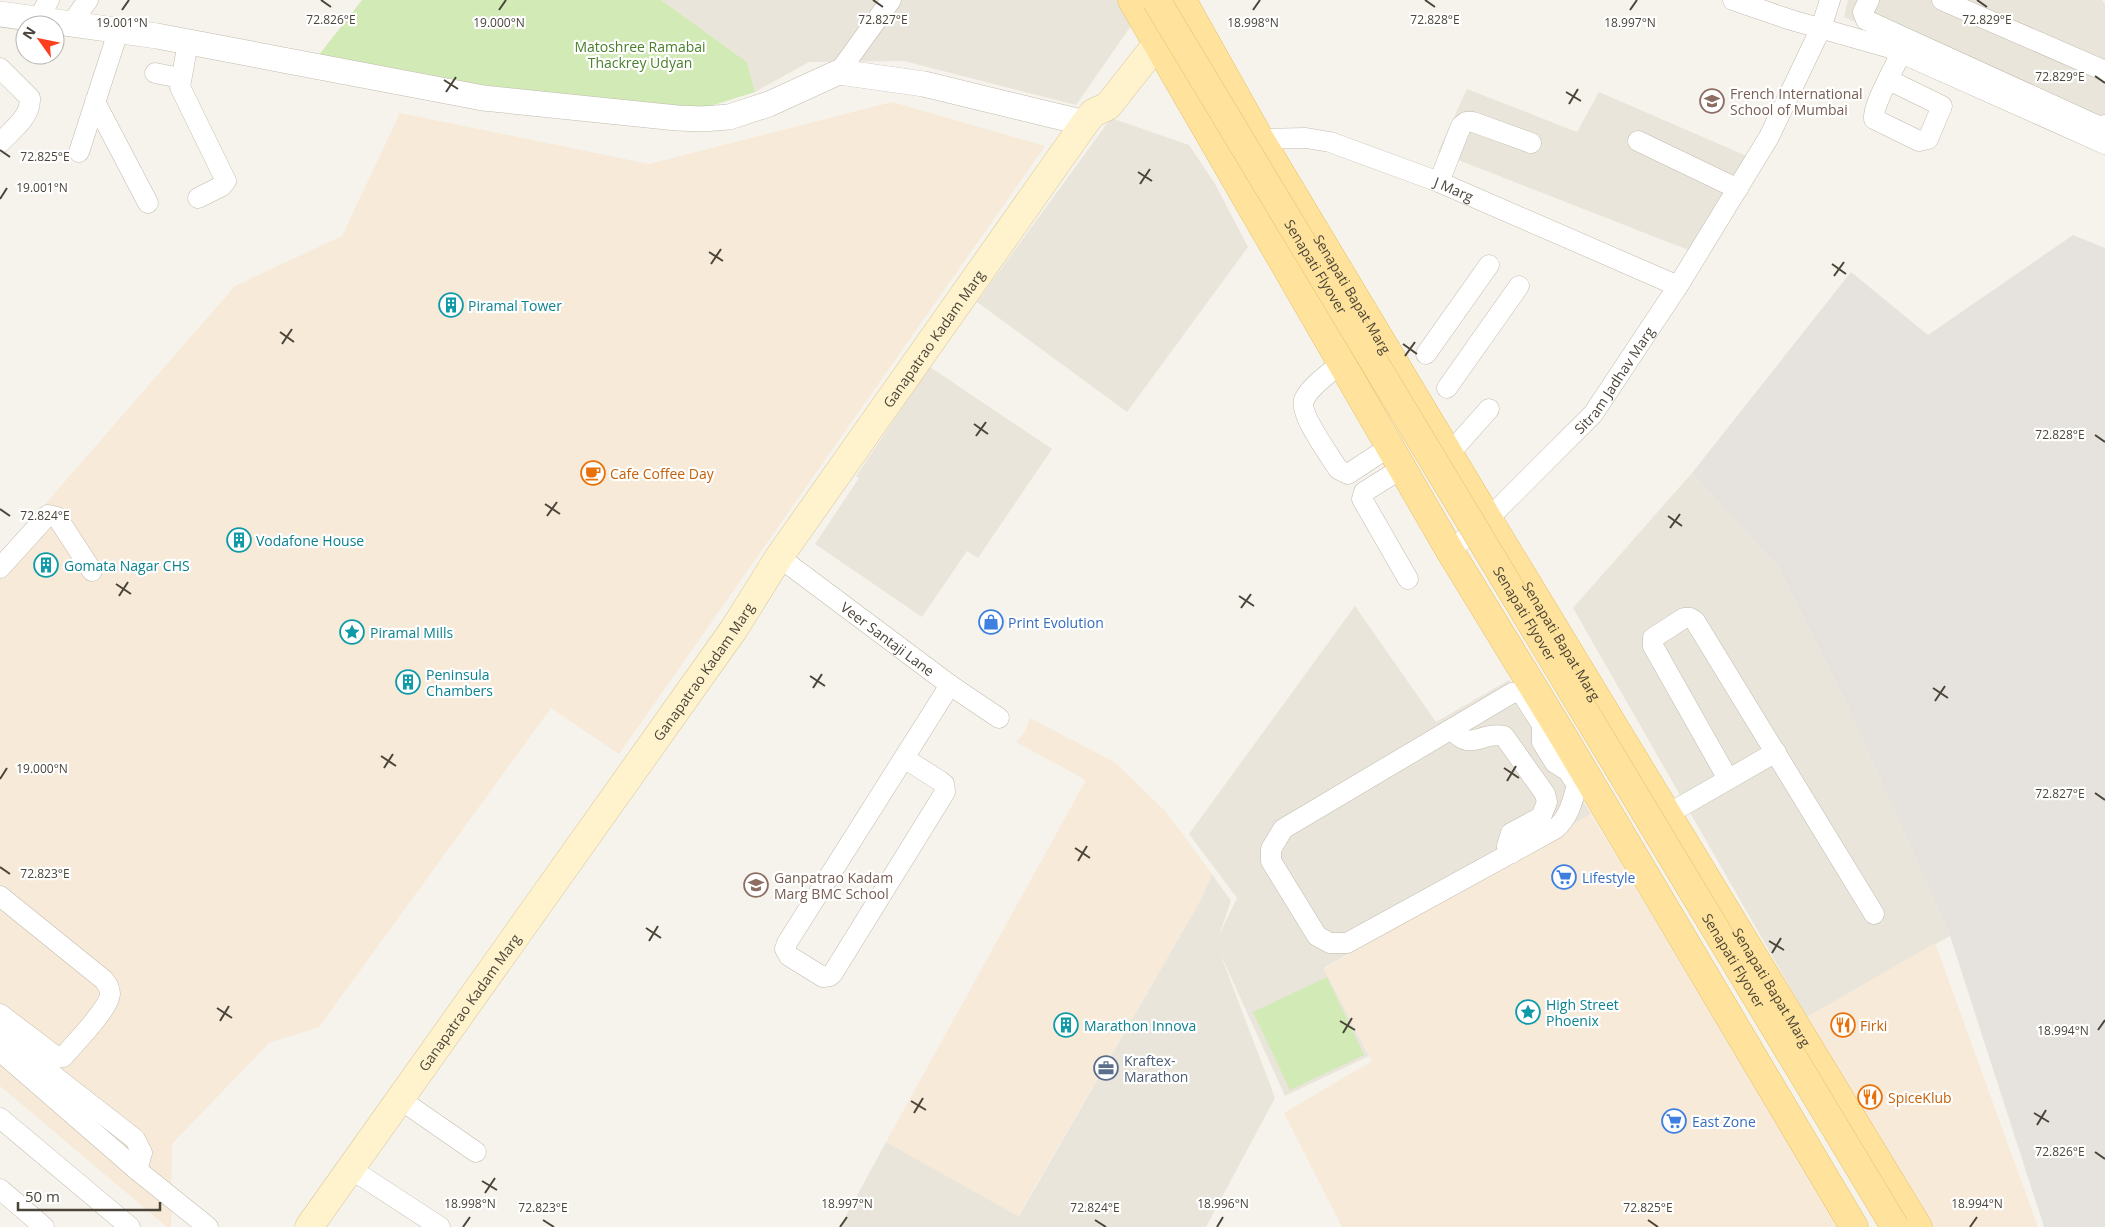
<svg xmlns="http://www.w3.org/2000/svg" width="2105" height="1227" font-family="'Open Sans',sans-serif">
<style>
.residential{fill:#eae5da}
.commercial{fill:#f7ead8}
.industrial{fill:#e6e2dd}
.green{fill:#d2eab5}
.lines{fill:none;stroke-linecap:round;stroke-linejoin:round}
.minor-casing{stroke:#c2bbae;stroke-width:21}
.tertiary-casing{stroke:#c2bbae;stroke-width:26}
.secondary-casing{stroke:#d6c79b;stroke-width:29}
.primary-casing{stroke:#e6c16a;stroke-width:29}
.minor{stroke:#fff;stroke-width:20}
.tertiary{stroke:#fff;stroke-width:25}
.secondary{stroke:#fff3cd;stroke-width:28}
.primary{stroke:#ffe39c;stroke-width:28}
.primary-bridge-casing{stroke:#e6c16a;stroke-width:29;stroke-linecap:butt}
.primary-bridge{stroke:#ffe39c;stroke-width:28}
.ticks{fill:none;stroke:#4b4439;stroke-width:2}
.labels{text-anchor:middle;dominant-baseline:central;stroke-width:4.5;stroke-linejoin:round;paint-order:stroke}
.park-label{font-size:14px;fill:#4a7f2a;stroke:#fff}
.education-label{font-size:14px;fill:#785e54;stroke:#fff;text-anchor:start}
.street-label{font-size:14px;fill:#4b4439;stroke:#fff}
.culture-label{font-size:14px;fill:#0d838f;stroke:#fff;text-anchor:start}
.food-label{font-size:14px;fill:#c56008;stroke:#fff;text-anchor:start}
.shop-label{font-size:14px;fill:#366cbe;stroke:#fff;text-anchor:start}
.service-label{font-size:14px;fill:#4e5e75;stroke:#fff;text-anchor:start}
.ticks-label{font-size:12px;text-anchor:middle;fill:#4b4439;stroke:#fff;stroke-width:4.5;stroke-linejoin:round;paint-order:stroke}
</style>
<rect width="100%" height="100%" fill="#f6f3ec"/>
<g class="residential">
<polygon points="661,0 1123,0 1135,20 1076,105 904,61 809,62 755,92 747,62"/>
<polygon points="1848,0 2102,0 2105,4 2105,126 1844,17"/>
<polygon points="1467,89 1577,132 1599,92 1749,157 1696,253 1438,152"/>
<polygon points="1111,118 1189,145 1215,184 1248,247 1127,412 977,302"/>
<polygon points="930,367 1052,449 978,558 967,551 922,617 815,544 859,478 856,476"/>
<polygon points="1692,473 1778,567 1848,707 1950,936 1807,1017 1573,608"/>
<polygon points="1355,606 1436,722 1509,680 1591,814 1324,968 1369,1056 1285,1096 1220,953 1275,1098 1206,1227 840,1227 886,1142 1019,1216 1201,899 1212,874 1231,901 1219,935 1237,898 1189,834"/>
</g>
<g class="commercial">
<polygon points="892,102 1045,146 619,754 551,708 319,1027 269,1043 172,1144 171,1227 167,1227 0,1086 0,556 235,286 342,236 400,113 649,164"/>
<polygon points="1030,718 1116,763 1166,812 1212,874 1201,899 1018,1216 886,1142 1086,780 1016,742 1025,732"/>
<polygon points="1591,814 1839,1227 1342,1227 1284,1113 1372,1061 1324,969"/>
<polygon points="1935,943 2038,1227 1928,1227 1807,1017"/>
</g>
<polygon class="industrial" points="2073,235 2105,248 2105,1227 2044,1227 1950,936 1848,707 1778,567 1692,473 1851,272 1928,335"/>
<g class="green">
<polygon points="362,0 661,0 747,62 755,92 701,109 593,107 318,56"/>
<polygon points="1327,977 1364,1055 1290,1090 1253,1012"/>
</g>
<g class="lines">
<g class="minor-casing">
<g id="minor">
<polyline points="1733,0 1791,20 1890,48 2105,144"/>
<polyline points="1869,0 1863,12 1866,20 2094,124 2101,127 2105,125"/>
<polyline points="1942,0 2105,71"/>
<polyline points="38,19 49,0"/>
<polyline points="71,24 88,0"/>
<polyline points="188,42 180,87 226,181 222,186 198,198"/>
<path d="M0,68L30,98C31,117 12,130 0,143"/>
<polyline points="839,72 891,0"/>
<polyline points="155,73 180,78"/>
<path d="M1889,80L1942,106L1928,139L1919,141L1874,119C1872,106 1895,67 1901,53"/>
<polyline points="95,102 148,203"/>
<polyline points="1638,141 1738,189"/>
<path id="s1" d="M1250,144L1260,139L1306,138L1330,142L1439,182L1678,286"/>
<polyline points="79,152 118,32"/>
<polyline points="1439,182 1461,126 1466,122 1473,122 1531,143"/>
<polyline points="1426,354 1489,265"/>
<path d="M1340,364C1329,374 1310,386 1304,400C1299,414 1330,456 1338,469L1348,474L1380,453"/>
<polyline points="1447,388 1519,286"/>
<polyline points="1449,454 1489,409"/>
<polyline points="1401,469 1364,492 1362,499 1408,579"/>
<path id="s2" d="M1450,551L1488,519L1593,414L1678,286L1769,137L1821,28L1830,0"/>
<path id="s3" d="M779,557L950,685L999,718"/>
<polyline points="0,568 48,515 57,517 92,571"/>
<path d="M1512,693H1519L1523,695L1542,725V742L1555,763L1568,771L1577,785C1572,803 1569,817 1555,829L1347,943H1330L1317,936L1271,861V849L1283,829Z"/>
<path d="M1452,729C1470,753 1481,731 1504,736L1545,794L1547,802L1541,817L1511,833L1507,846L1512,853"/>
<polyline points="904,758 940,781 944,784 945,792 833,973 830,976 823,977 789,956 785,949 787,943 950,685"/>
<polyline points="1728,779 1653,646 1653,638 1684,618 1690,618 1695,621 1874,914"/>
<polyline points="1668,814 1776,752"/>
<path d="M0,896L104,980C107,984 110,987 110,994C109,1009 74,1044 63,1057L58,1058L0,1014"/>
<polyline points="0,1034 135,1139 142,1153 137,1170"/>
<polyline points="0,1051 137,1170 208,1227"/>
<polyline points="401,1100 476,1152"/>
<polyline points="0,1118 130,1227"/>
<polyline points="351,1169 440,1227"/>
<polyline points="0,1189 44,1227"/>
</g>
</g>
<g class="tertiary-casing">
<polyline id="tertiary" points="0,14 157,36 483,98 677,118 702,119 729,117 769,104 839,72 924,84 1085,123"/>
</g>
<g class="secondary-casing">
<g id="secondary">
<path id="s4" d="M309,1227L734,629L779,557L1085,123L1093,113L1108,106L1171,26"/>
</g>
</g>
<g class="primary-casing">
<g id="primary">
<polyline points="1132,0 1450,551 1560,731 1854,1227"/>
<path id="s5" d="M1182,0L1260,139L1488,519L1918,1227"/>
</g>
</g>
<use href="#minor" class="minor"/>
<use href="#tertiary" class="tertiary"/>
<use href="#secondary" class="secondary"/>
<use href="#primary" class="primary"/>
<g class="primary-bridge-casing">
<g id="primary-bridge">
<path id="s6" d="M1156,0L1895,1227"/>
</g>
</g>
<use href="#primary-bridge" class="primary-bridge"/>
</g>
<path class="ticks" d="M321,0L331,7M873,0L883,7M1425,0L1435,7M1977,0L1987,7M122,10L129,0M499,10L506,0M1253,10L1260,0M1630,10L1637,0M2095,76L2105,83M444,80L458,89M446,92L456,77M1566,92L1581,101M1569,104L1578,89M0,150L10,157M1138,172L1152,181M1140,184L1150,169M0,199L7,188M709,252L723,261M711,264L721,249M1832,264L1846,274M1834,276L1844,262M280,332L294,342M282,344L292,329M1403,344L1417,354M1405,356L1415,342M974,424L988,434M2095,435L2105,442M976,436L986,422M545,504L560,514M0,509L10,516M547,516L557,502M1668,516L1682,526M1670,528L1680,514M116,584L131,594M119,596L128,582M1239,596L1254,606M1241,608L1251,594M810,676L825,686M813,688L822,674M1933,688L1948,698M1935,701L1945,686M381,756L396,766M384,768L393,754M1504,768L1519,778M0,779L7,768M1507,781L1516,766M2095,793L2105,800M1075,848L1090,858M1078,861L1087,846M0,867L10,874M646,928L661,938M649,941L658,926M1769,941L1784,950M1772,953L1781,938M217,1008L232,1018M220,1021L229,1006M1340,1021L1355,1030M2098,1030L2105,1020M1343,1033L1352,1018M911,1101L926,1110M914,1113L923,1098M2034,1113L2049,1122M2037,1125L2046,1110M2095,1152L2105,1159M482,1181L497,1190M485,1193L495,1178M543,1220L554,1227M1095,1220L1106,1227M1648,1220L1658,1227M463,1227L470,1217M840,1227L847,1217M1217,1227L1223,1217M1970,1227L1977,1217"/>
<defs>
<g id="school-ring" transform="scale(1.25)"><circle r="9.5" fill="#fff" stroke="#8d6e63" stroke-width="1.5"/><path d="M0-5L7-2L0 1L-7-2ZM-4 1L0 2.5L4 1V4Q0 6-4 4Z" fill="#8d6e63"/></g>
<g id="building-ring" transform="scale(1.25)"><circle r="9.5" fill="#fff" stroke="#0f9aa8" stroke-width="1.5"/><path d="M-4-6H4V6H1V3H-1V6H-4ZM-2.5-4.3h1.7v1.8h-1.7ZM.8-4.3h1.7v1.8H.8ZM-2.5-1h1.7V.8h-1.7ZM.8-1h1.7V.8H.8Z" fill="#0f9aa8"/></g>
<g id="cafe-ring" transform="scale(1.25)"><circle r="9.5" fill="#fff" stroke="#e8710a" stroke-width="1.5"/><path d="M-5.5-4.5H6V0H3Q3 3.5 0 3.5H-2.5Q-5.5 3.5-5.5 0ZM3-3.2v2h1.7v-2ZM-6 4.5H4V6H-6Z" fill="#e8710a"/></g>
<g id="shop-ring" transform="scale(1.25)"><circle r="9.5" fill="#fff" stroke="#3f7fe0" stroke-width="1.5"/><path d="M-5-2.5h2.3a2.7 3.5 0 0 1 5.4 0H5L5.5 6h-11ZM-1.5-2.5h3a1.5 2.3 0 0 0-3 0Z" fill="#3f7fe0"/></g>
<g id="sight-ring" transform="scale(1.25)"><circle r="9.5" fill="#fff" stroke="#0f9aa8" stroke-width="1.5"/><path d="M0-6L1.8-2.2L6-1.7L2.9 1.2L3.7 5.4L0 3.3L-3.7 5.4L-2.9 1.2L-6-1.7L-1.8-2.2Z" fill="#0f9aa8"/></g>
<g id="supermarket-ring" transform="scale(1.25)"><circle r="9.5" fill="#fff" stroke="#3f7fe0" stroke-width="1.5"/><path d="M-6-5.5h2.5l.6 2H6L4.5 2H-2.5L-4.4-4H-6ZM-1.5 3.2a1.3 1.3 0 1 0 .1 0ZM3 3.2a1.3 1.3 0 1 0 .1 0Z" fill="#3f7fe0"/></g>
<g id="restaurant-ring" transform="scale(1.25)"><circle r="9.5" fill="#fff" stroke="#e8710a" stroke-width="1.5"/><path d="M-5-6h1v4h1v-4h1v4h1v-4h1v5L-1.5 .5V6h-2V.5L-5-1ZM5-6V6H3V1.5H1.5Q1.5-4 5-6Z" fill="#e8710a"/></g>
<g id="office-ring" transform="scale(1.25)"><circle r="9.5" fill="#fff" stroke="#5c6f8a" stroke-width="1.5"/><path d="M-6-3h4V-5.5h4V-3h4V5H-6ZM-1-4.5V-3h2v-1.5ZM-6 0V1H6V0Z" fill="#5c6f8a"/></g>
</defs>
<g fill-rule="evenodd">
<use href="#school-ring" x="1712" y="101"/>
<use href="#building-ring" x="451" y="305"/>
<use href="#cafe-ring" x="593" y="473"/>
<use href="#building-ring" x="239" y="540"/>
<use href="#building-ring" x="46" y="565"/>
<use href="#shop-ring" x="991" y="622"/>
<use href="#sight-ring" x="352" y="632"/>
<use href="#building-ring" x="408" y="682"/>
<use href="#supermarket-ring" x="1564" y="877"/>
<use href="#school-ring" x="756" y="885"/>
<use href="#sight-ring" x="1528" y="1012"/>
<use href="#building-ring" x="1066" y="1025"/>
<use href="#restaurant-ring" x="1843" y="1025"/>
<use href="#office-ring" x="1106" y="1068"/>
<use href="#restaurant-ring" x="1870" y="1097"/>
<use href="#supermarket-ring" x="1674" y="1121"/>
</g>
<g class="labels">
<g class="park-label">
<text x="640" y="46">Matoshree Ramabai<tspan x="640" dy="16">Thackrey Udyan</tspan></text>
</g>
<g class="education-label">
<text x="1730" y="93">French International<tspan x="1730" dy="16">School of Mumbai</tspan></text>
<text x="774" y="877">Ganpatrao Kadam<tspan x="774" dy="16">Marg BMC School</tspan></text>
</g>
<g class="street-label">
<text stroke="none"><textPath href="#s1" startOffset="214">J Marg</textPath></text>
<text stroke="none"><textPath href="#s6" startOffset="311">Senapati Flyover</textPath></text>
<text stroke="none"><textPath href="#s5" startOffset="340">Senapati Bapat Marg</textPath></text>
<text stroke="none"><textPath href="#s4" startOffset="1086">Ganapatrao Kadam Marg</textPath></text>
<text stroke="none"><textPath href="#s2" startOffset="238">Sitram Jadhav Marg</textPath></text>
<text stroke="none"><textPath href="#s6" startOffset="716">Senapati Flyover</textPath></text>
<text stroke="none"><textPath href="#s3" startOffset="136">Veer Santaji Lane</textPath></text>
<text stroke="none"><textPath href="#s5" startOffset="745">Senapati Bapat Marg</textPath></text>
<text stroke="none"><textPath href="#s4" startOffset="681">Ganapatrao Kadam Marg</textPath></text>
<text stroke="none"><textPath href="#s6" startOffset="1121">Senapati Flyover</textPath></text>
<text stroke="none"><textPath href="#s5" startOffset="1150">Senapati Bapat Marg</textPath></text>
<text stroke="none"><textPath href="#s4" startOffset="276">Ganapatrao Kadam Marg</textPath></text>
</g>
<g class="culture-label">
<text x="468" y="305">Piramal Tower</text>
<text x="256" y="540">Vodafone House</text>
<text x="64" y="565">Gomata Nagar CHS</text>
<text x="370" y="632">Piramal Mills</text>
<text x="426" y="674">Peninsula<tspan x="426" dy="16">Chambers</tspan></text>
<text x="1546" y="1004">High Street<tspan x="1546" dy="16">Phoenix</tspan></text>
<text x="1084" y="1025">Marathon Innova</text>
</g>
<g class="food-label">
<text x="610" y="473">Cafe Coffee Day</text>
<text x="1860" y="1025">Firki</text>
<text x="1888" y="1097">SpiceKlub</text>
</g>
<g class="shop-label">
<text x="1008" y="622">Print Evolution</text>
<text x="1582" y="877">Lifestyle</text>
<text x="1692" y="1121">East Zone</text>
</g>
<g class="service-label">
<text x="1124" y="1060">Kraftex-<tspan x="1124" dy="16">Marathon</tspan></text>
</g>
</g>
<g class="ticks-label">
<text x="331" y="24">72.826°E</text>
<text x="883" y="24">72.827°E</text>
<text x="1435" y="24">72.828°E</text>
<text x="1987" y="24">72.829°E</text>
<text x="122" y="27">19.001°N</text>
<text x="499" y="27">19.000°N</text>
<text x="1253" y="27">18.998°N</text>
<text x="1630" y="27">18.997°N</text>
<text x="2060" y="81">72.829°E</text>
<text x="45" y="161">72.825°E</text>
<text x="42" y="192">19.001°N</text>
<text x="2060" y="439">72.828°E</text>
<text x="45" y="520">72.824°E</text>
<text x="42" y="773">19.000°N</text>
<text x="2060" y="798">72.827°E</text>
<text x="45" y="878">72.823°E</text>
<text x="2063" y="1035">18.994°N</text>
<text x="2060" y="1156">72.826°E</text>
<text x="470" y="1208">18.998°N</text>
<text x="847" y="1208">18.997°N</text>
<text x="1223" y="1208">18.996°N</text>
<text x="1977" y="1208">18.994°N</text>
<text x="543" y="1212">72.823°E</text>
<text x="1095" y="1212">72.824°E</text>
<text x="1648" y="1212">72.825°E</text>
</g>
<g transform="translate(40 40) rotate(303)"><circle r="24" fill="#ffffff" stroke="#b7b4b0"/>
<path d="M0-4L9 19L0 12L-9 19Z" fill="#fc3f1d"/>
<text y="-8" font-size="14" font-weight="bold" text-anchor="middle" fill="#4b4439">N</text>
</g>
<path d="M18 1202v8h142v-8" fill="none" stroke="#4b4439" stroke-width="2.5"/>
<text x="25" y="1202" font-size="15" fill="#4b4439" stroke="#ffffff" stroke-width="4" paint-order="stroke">50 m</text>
</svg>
